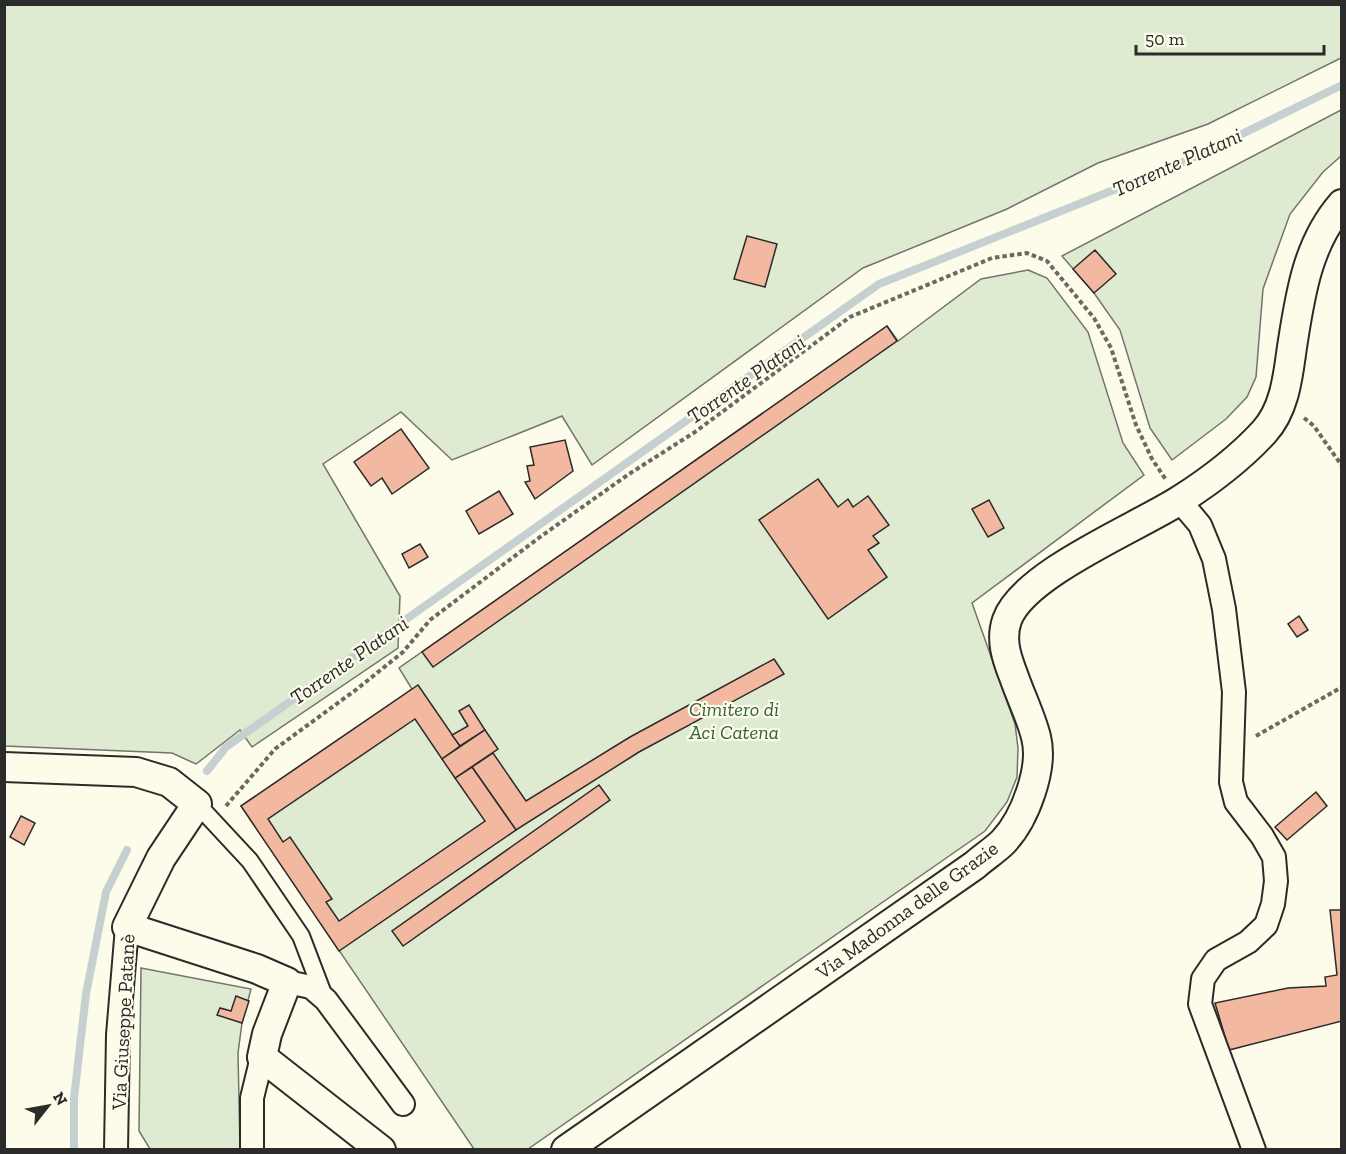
<svg xmlns="http://www.w3.org/2000/svg" width="1346" height="1154" font-family="'Zilla Slab',serif">
<style>
.green{fill:#deebd1;stroke:#74746e;stroke-width:1.5}
.lines{fill:none;stroke-linecap:round;stroke-linejoin:round}
.stream{stroke:#c7d0d0;stroke-width:8}
.building{fill:#f2b8a0;stroke:#2b2b2b;stroke-width:1.5}
.pedestrian-casing{stroke:#2b2b2b;stroke-width:20}
.minor-casing{stroke:#2b2b2b;stroke-width:26}
.tertiary-casing{stroke:#2b2b2b;stroke-width:32}
.path{stroke:#6a6964;stroke-width:4;stroke-dasharray:4.5 3;stroke-linecap:butt}
.pedestrian{stroke:#fdfbea;stroke-width:16}
.minor{stroke:#fdfbea;stroke-width:22}
.tertiary{stroke:#fdfbea;stroke-width:28}
.labels{text-anchor:middle;dominant-baseline:central;stroke-width:4.5;stroke-linejoin:round;paint-order:stroke}
.park-label{font-size:20px;font-style:italic;fill:#34623c;stroke:#fdfbea}
.street-label{font-size:20px;fill:#2b2b2b;stroke:#fdfbea}
.water-label{font-size:21px;font-style:italic;fill:#2b2b2b;stroke:#fdfbea}
</style>
<rect width="100%" height="100%" fill="#fdfbea"/>
<g class="green">
<polygon points="5,5 1341,5 1341,58 1208,124 1098,163 1007,209 863,268 592,465 562,416 452,460 401,412 323,464 400,596 398,648 252,747 240,730 196,764 172,753 5,746"/>
<polygon points="1341,110 1341,156 1323,172 1290,214 1263,289 1256,377 1247,397 1226,419 1172,460 1150,428 1120,330 1094,293 1062,256"/>
<polygon points="1028,270 1047,278 1088,332 1123,443 1144,475 972,603 1015,724 1018,748 1017,777 1007,802 985,831 528,1149 474,1149 241,806 412,689 399,668 887,326 898,341 981,279"/>
<polygon points="141,968 251,989 242,1023 238,1053 240,1149 150,1149 139,1131"/>
</g>
<g class="lines">
<g class="stream">
<polyline points="207,771 226,747 879,284 1191,159 1342,85"/>
<polyline points="74,1150 74,1098 86,994 106,892 127,850"/>
</g>
</g>
<g class="building">
<polygon points="747,236 777,244 765,287 734,279"/>
<polygon points="1095,250 1116,274 1094,293 1073,269"/>
<polygon points="887,326 897,341 433,667 422,652"/>
<polygon points="401,429 429,468 392,494 382,478 371,486 354,462"/>
<polygon points="565,440 573,471 535,499 525,482 530,481 527,466 534,465 530,447"/>
<polygon points="818,479 838,507 848,499 853,507 868,496 889,525 873,536 879,543 868,550 887,577 828,619 759,520"/>
<polygon points="499,491 513,514 479,534 466,511"/>
<polygon points="989,500 1004,528 988,537 972,509"/>
<polygon points="420,544 428,557 409,568 402,554"/>
<polygon points="1299,616 1308,630 1297,637 1288,624"/>
<polygon points="774,659 784,674 639,752 516,830 472,767 493,753 526,801 630,737"/>
<polygon points="418,685 460,746 442,759 415,719 268,819 283,842 290,837 332,899 326,902 339,921 485,821 455,778 472,767 516,830 339,951 241,806"/>
<polygon points="469,705 485,730 460,746 452,735 468,726 459,711"/>
<polygon points="485,730 498,749 455,778 442,759"/>
<polygon points="599,785 610,800 403,946 392,931"/>
<polygon points="1316,792 1327,806 1287,840 1275,827"/>
<polygon points="21,816 35,823 24,845 10,837"/>
<polygon points="1330,910 1342,910 1342,1021 1229,1050 1215,1003 1288,988 1326,986 1325,977 1337,975"/>
<polygon points="236,996 249,1001 242,1023 217,1015 220,1008 231,1011"/>
</g>
<g class="lines">
<g class="pedestrian-casing">
<polyline id="pedestrian" points="197,804 250,861 301,936 325,999"/>
</g>
<g class="minor-casing">
<g id="minor">
<polyline points="1179,500 1200,525 1214,559 1224,609 1234,692 1231,782 1236,802 1262,836 1274,857 1276,881 1273,904 1266,925 1248,942 1216,960 1203,979 1200,1004 1254,1150"/>
<polyline points="287,982 311,987 326,1000 403,1104"/>
<polyline points="116,1150 118,1035 127,927"/>
<polyline points="252,1150 252,1098 262,1057"/>
</g>
</g>
<g class="tertiary-casing">
<g id="tertiary">
<polyline points="4,767 136,772 169,782 197,804 161,858 127,927 257,969 287,982 267,1034 262,1057 381,1150"/>
<path d="M566,1150L975,865C984,857 995,850 1003,842C1025,819 1044,768 1036,737C1031,717 1021,697 1014,677C1007,659 1000,640 1007,620C1023,574 1138,527 1180,500C1210,481 1240,458 1264,432C1285,409 1288,376 1292,347C1300,296 1307,244 1342,204"/>
</g>
</g>
<g class="path">
<polyline points="1304,418 1314,426 1342,466"/>
<polyline points="1256,736 1342,687"/>
<polyline points="226,806 275,749 357,689 403,652 430,620 540,537 629,474 695,432 850,317 992,258 1027,253 1047,261 1094,318 1111,348 1136,425 1152,459 1166,480"/>
</g>
<use href="#pedestrian" class="pedestrian"/>
<use href="#minor" class="minor"/>
<use href="#tertiary" class="tertiary"/>
</g>
<g class="labels">
<g class="park-label">
<text x="734" y="709">Cimitero di<tspan x="734" dy="23">Aci Catena</tspan></text>
</g>
<g class="street-label">
<text transform="translate(907 910) rotate(-36)">Via Madonna delle Grazie</text>
<text transform="translate(123 1022) rotate(-87)">Via Giuseppe Patanè</text>
</g>
<g class="water-label">
<text transform="translate(1177 162) rotate(-24)">Torrente Platani</text>
<text transform="translate(746 379) rotate(-35)">Torrente Platani</text>
<text transform="translate(349 660) rotate(-35)">Torrente Platani</text>
</g>
</g>
<rect width="1346" height="1154" fill="none" stroke="#2b2b2b" stroke-width="12"/>
<g transform="translate(48 1106) rotate(59)" stroke="#fdfbea" stroke-width="4.5" paint-order="stroke">
<path d="M0-4.5L10 22L0 15L-10 22Z" fill="#2b2b2b"/>
<text y="-9" font-size="16" font-weight="bold" text-anchor="middle" fill="#2b2b2b">N</text>
</g>
<path d="M1136 45v9h188v-9" fill="none" stroke="#2b2b2b" stroke-width="3"/>
<text x="1145" y="45" font-size="18" fill="#2b2b2b" stroke="#fdfbea" stroke-width="4.5" paint-order="stroke">50 m</text>
</svg>
